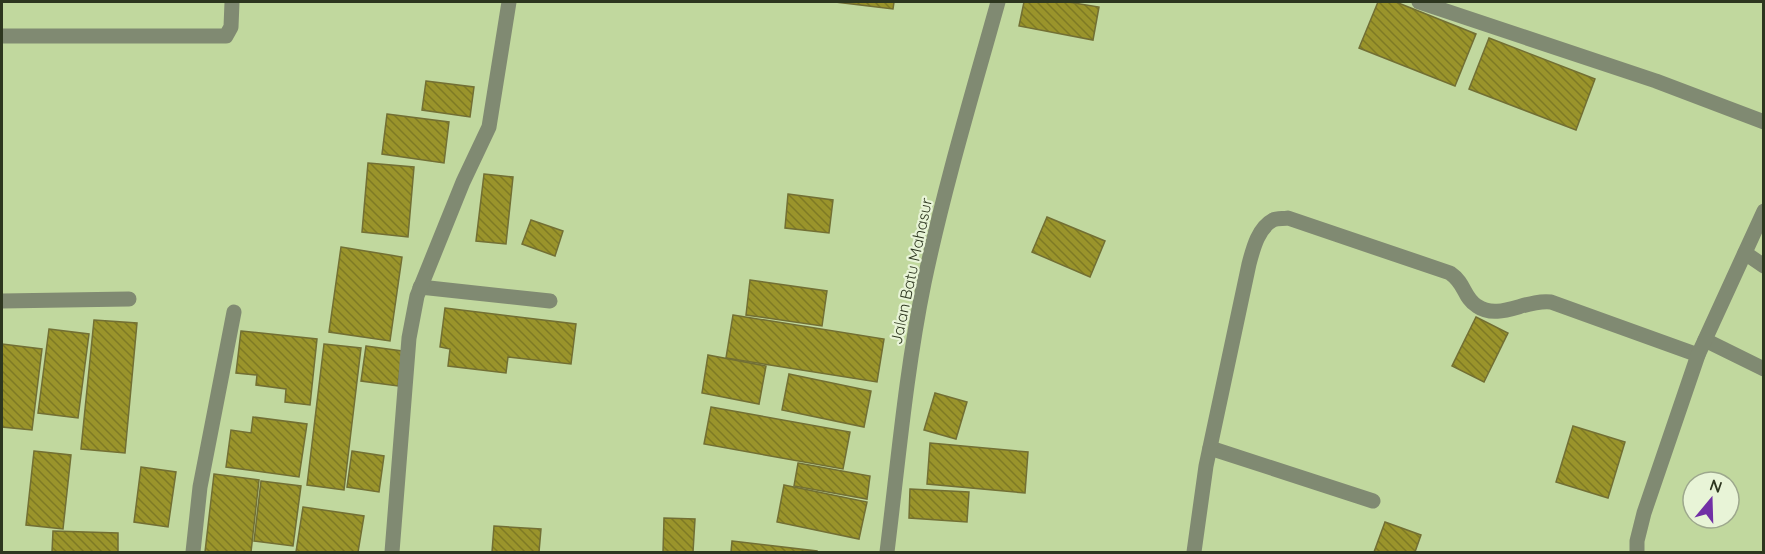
<svg xmlns="http://www.w3.org/2000/svg" width="1765" height="554" font-family="Quicksand,sans-serif">
<style>
.building{fill:url(#building-back-hatch);stroke:#726f34;stroke-width:1.5}
.lines{fill:none;stroke-linecap:round;stroke-linejoin:round}
.minor{stroke:#808a72;stroke-width:15}
.labels{text-anchor:middle;dominant-baseline:central;stroke-width:4.5;stroke-linejoin:round;paint-order:stroke}
.street-label{font-size:16px;fill:#2d361f;stroke:#e8f4d7}
</style>
<defs>
<pattern id="building-back-hatch" width="6" height="6" patternUnits="userSpaceOnUse" patternTransform="scale(1.5)"><rect width="6" height="6" fill="#9a942b"/><path d="M-1 5l2 2M0 0l6 6M5-1l2 2" fill="none" stroke="#7e7a24"/></pattern>
</defs>
<rect width="100%" height="100%" fill="#c1d89e"/>
<g class="building">
<polygon points="835,2 894,2 893,9"/>
<polygon points="1024,2 1068,2 1099,7 1093,40 1019,26"/>
<polygon points="1378,2 1396,2 1476,34 1455,86 1359,48"/>
<polygon points="1489,38 1595,79 1576,130 1469,89"/>
<polygon points="426,81 474,87 470,117 422,110"/>
<polygon points="387,114 449,122 444,163 382,154"/>
<polygon points="368,163 414,167 408,237 362,232"/>
<polygon points="484,174 513,177 506,244 476,241"/>
<polygon points="788,194 833,200 829,233 785,228"/>
<polygon points="1047,217 1105,241 1090,277 1032,252"/>
<polygon points="531,220 563,231 555,256 522,244"/>
<polygon points="341,247 402,257 390,341 329,332"/>
<polygon points="750,280 827,291 822,326 746,315"/>
<polygon points="445,308 576,324 571,364 508,357 506,373 448,366 450,349 440,347"/>
<polygon points="733,315 884,339 877,382 726,358"/>
<polygon points="1476,317 1508,333 1484,382 1452,366"/>
<polygon points="94,320 137,323 125,453 81,449"/>
<polygon points="49,329 89,334 78,418 38,413"/>
<polygon points="241,331 317,339 310,405 285,402 286,389 256,385 257,375 236,373"/>
<polygon points="2,344 42,349 32,430 2,427"/>
<polygon points="324,344 361,348 344,490 307,485"/>
<polygon points="366,346 402,351 398,386 361,381"/>
<polygon points="708,355 766,366 759,404 702,393"/>
<polygon points="789,374 871,391 864,427 782,410"/>
<polygon points="935,393 967,402 956,439 924,430"/>
<polygon points="711,407 850,432 843,469 704,444"/>
<polygon points="253,417 307,424 299,477 226,467 231,430 251,433"/>
<polygon points="1573,426 1625,442 1608,498 1556,482"/>
<polygon points="930,443 1028,452 1025,493 927,484"/>
<polygon points="34,451 71,455 63,529 26,525"/>
<polygon points="352,451 384,456 379,492 347,487"/>
<polygon points="798,463 870,476 867,499 794,486"/>
<polygon points="141,467 176,472 168,527 134,522"/>
<polygon points="214,474 259,480 251,552 205,552"/>
<polygon points="261,481 301,486 293,546 254,541"/>
<polygon points="784,485 867,502 859,539 777,522"/>
<polygon points="910,489 969,492 967,522 909,518"/>
<polygon points="303,507 364,516 358,552 296,552"/>
<polygon points="664,518 695,519 693,552 663,552"/>
<polygon points="1385,522 1421,535 1415,552 1374,552"/>
<polygon points="494,526 541,529 539,552 492,552"/>
<polygon points="53,531 118,533 118,552 52,552"/>
<polygon points="732,541 817,551 817,552 731,552"/>
</g>
<g class="lines">
<g class="minor">
<polyline points="1419,2 1656,81 1764,122"/>
<polyline points="2,36 226,36 231,27 232,2"/>
<polyline points="1745,253 1764,266"/>
<polyline points="420,287 550,301"/>
<polyline points="2,301 129,299"/>
<polyline points="1705,340 1764,369"/>
<polyline points="1210,448 1373,501"/>
<polyline points="193,552 200,487 234,312"/>
<polyline points="392,552 409,338 417,296 463,182 489,127 509,2"/>
<path d="M887,552C898,463 906,371 924,283C944,188 972,95 998,2"/>
<path d="M1194,552L1206,466L1249,264C1253,249 1258,228 1273,220C1277,218 1284,219 1288,218L1450,273C1466,284 1463,297 1477,306C1499,321 1525,299 1551,302L1698,355"/>
<polyline points="1637,552 1637,541 1644,513 1698,355 1764,211"/>
</g>
</g>
<g class="labels">
<g class="street-label">
<text transform="translate(911 271) rotate(-78)">Jalan Batu Mahasur</text>
</g>
</g>
<rect width="1765" height="554" fill="none" stroke="#2d361f" stroke-width="6"/>
<g transform="translate(1711 500) rotate(19)"><circle r="28" fill="#e8f4d7" stroke="#9da88d" stroke-width="1.5"/>
<path d="M0-4.5L10 22L0 15L-10 22Z" fill="#7130a5"/>
<text y="-9" font-size="16" font-weight="bold" text-anchor="middle" fill="#2d361f">N</text>
</g>
</svg>
